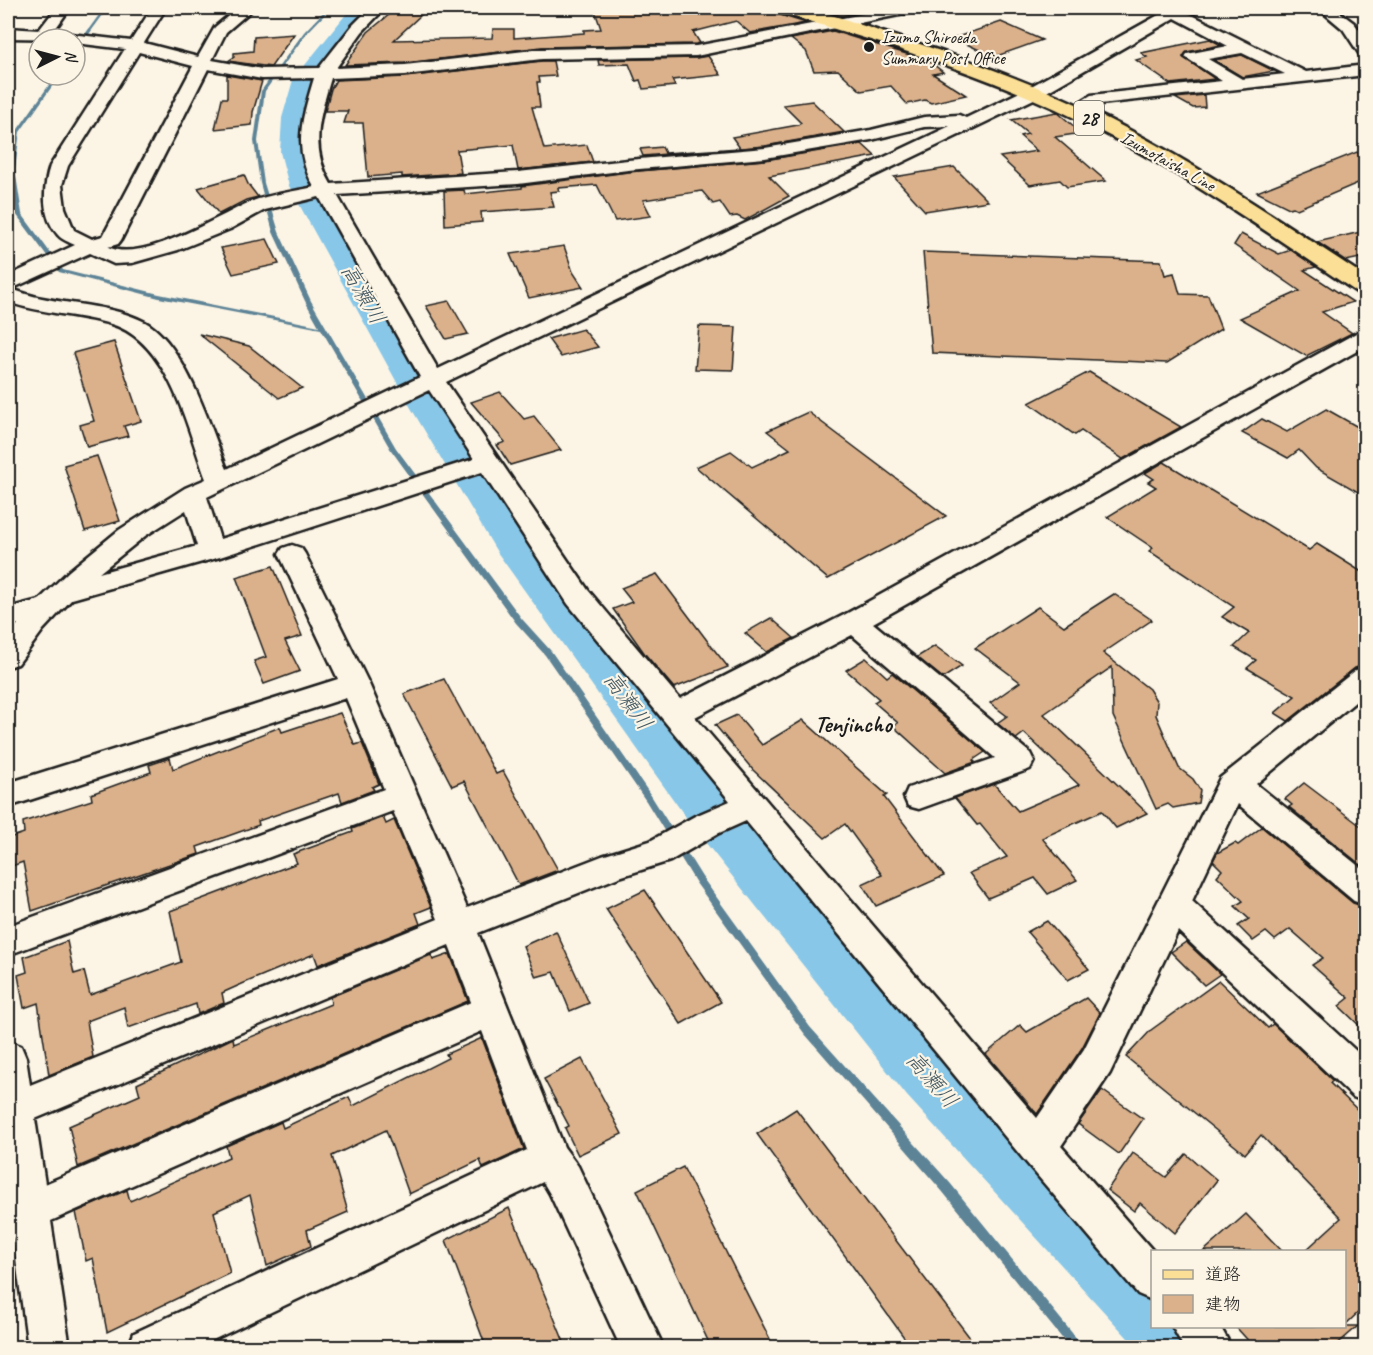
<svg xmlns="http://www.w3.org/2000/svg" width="1373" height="1355" font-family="Caveat,'Klee One',sans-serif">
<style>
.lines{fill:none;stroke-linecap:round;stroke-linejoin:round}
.stream{fill:#5d8396;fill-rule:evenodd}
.river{fill:#88c7e8;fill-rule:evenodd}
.building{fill:#dab18b;stroke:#1c1c1c;stroke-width:1.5}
.minor-casing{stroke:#1c1c1c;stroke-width:5}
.major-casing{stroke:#1c1c1c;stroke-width:5}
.minor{fill:#fcf5e5;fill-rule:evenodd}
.major{fill:#fbdf96;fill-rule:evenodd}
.poi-dot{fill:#1c1c1c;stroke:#fcf5e5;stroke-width:2}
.labels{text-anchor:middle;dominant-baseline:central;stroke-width:4.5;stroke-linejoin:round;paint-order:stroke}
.far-poi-label{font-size:18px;fill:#1c1c1c;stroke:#fcf5e5;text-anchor:start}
.far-street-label{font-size:18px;fill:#1c1c1c;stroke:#fcf5e5}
.shield{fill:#fcf5e5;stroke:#5f5d58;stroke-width:1.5}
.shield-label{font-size:20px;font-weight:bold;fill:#1c1c1c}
.water-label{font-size:22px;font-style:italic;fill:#425863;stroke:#fcf5e5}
.quarter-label{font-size:24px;font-weight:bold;fill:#1c1c1c;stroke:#fcf5e5}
</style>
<rect width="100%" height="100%" fill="#fcf5e5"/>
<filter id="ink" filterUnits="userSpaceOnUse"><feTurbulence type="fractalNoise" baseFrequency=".0167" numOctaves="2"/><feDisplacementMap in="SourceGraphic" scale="12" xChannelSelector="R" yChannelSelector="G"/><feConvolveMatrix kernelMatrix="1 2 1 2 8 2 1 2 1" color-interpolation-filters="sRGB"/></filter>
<g filter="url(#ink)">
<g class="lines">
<g class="stream">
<polygon points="104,8 108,8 76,52 75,52 75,48"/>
<polygon points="327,8 331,8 306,34 265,91 258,141 264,183 279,232 311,301 396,448 522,619 551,651 652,797 702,877 810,1027 950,1183 1081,1344 1082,1348 1070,1348 942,1191 804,1033 696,883 646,801 545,655 516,623 391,450 321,329 159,298 59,272 16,214 11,169 16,132 56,75 60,75 20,132 15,169 22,214 63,270 159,294 319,326 305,301 273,232 260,183 254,141 261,91 304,32"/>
</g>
<polygon class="river" points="351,8 375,8 319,81 310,118 308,152 319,186 447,408 525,532 724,795 947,1058 1152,1270 1152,1326 1205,1326 1214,1348 1137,1348 907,1096 690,823 497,552 411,408 289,186 280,152 282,118 293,80"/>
</g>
<g class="building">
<polygon points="594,8 773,8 777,14 806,23 750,33 736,21 693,32 700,43 696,44 542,47 405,63 345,65 368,32 395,10 423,13 394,40 492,38 493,29 514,29 514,38 584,33 584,30 601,29"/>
<polygon points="809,8 853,8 860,12 842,16"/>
<polygon points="1001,22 1042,40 994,57 954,38"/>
<polygon points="833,31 929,61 943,72 933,74 966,95 931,103 925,100 907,104 891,86 861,91 838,70 814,71 806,51 791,39"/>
<polygon points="294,34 271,67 228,61 234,57 234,53 253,51 254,37"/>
<polygon points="1210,39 1221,45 1187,52 1183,57 1215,79 1170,84 1136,60 1147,57 1141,53"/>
<polygon points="1242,55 1274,71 1242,77 1214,60"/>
<polygon points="708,56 721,75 672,80 675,86 643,89 640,80 636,81 629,64 599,65 598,60 696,58"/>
<polygon points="542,61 553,61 556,76 539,77 540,82 537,82 540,107 532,107 544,149 587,145 593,162 518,170 513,145 457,150 461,173 402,177 402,174 368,177 363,123 344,123 348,111 325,111 331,89 336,80 405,77"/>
<polygon points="227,75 262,81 253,112 252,125 215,129 222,98 227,98"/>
<polygon points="1204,95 1205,107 1193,108 1175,98"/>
<polygon points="812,101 844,132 765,146 643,156 640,149 662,147 665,153 740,148 732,137 798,125 801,123 783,105"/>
<polygon points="1057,112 1082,133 1055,137 1106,181 1067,187 1060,180 1030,185 1000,157 1037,151 1020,136 1028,134 1011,120"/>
<polygon points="862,144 875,156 769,176 789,196 745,220 737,216 730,217 720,202 713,204 702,191 643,200 651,216 615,221 597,185 558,188 559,191 550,192 554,207 481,212 482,222 445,225 444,191 464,190 465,194 522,188 522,186 628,172 765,160"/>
<polygon points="1357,152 1365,159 1365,180 1297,209 1293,207 1289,208 1257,192"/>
<polygon points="954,167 988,201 925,211 894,177"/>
<polygon points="244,175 248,184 258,197 246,200 219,214 198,188"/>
<polygon points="1365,231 1365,257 1346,261 1317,242"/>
<polygon points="1241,234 1279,254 1291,250 1316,267 1304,270 1353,302 1322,312 1352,333 1306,356 1240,318 1300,291 1234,245"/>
<polygon points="267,239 279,264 233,274 221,248"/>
<polygon points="564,246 573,272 583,287 529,298 510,254"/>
<polygon points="923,252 1161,261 1165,275 1174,273 1180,294 1208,295 1221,329 1167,363 932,353"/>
<polygon points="449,301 468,334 446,339 426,306"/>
<polygon points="699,326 736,327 733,370 695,369"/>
<polygon points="583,329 598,347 561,357 548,339"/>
<polygon points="199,334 249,346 302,388 279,398"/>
<polygon points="114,342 141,421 124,426 128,436 87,447 80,425 94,421 73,353"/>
<polygon points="1089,372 1181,427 1123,459 1081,431 1075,435 1029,403"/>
<polygon points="500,392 524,419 534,416 561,450 510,465 497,445 505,442 471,402"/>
<polygon points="1326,409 1365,431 1365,496 1316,468 1299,450 1288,458 1242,433 1262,419 1287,432"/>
<polygon points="808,412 946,516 828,579 696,467 731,451 752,467 790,449 767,431"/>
<polygon points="97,456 120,521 85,531 64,465"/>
<polygon points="1164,462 1309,550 1317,544 1365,574 1365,665 1355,668 1288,721 1275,713 1295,696 1247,668 1256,660 1234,647 1249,633 1222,617 1234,607 1149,551 1153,548 1107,517 1156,487 1148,482 1154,479 1145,473"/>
<polygon points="273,566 302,636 285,641 300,671 264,684 254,661 266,657 236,577"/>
<polygon points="657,574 712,647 728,667 674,688 645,654 613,609 632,602 621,588"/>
<polygon points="1114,594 1152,620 1103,653 1149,689 1157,702 1156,715 1179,768 1193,779 1200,790 1198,803 1173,808 1168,804 1156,809 1113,716 1112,667 1044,714 1147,813 1116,828 1102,811 1042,838 1077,880 1048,894 1035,878 988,898 969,873 1007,857 980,824 977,825 955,798 994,784 1018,811 1079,785 1024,733 1016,739 997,723 1007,716 990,703 1020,682 975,648 1038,607 1064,626"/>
<polygon points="771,618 794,638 767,652 745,633"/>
<polygon points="935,646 962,666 943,678 917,657"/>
<polygon points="866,658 887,677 892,673 985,752 973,760 975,762 945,773 893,726 898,723 874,702 879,699 846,670"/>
<polygon points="444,679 496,774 503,771 558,870 519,885 464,781 452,786 404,694"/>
<polygon points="340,713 355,745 362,743 379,784 372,787 374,790 342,802 339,793 258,821 259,825 197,847 199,854 32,911 23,862 12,866 9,838 24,833 23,822 92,800 91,794 151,772 149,765 170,758 173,769 280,727 282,732"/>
<polygon points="737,715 762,745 803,720 887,795 884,797 944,876 876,906 862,884 882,875 845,824 825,838 753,770 715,725"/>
<polygon points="1304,783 1365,829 1365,861 1361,865 1289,807 1292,805 1285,799"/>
<polygon points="383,817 386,824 394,820 431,907 416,913 420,924 318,965 314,954 242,984 222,993 224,1003 198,1014 196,1004 128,1028 124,1007 87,1021 93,1057 49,1075 38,1003 24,1008 18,975 27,972 24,957 67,941 74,974 84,971 90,995 181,962 170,911 297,863 293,854 353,832 352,829"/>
<polygon points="1262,827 1353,903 1365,907 1365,1031 1339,1006 1349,998 1312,965 1323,958 1290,929 1275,940 1266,932 1253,941 1238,926 1249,919 1235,906 1243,901 1217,876 1222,870 1213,861 1217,853 1235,843 1238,845"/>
<polygon points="645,890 721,1002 681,1024 606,909"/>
<polygon points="1047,921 1089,969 1068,980 1027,932"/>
<polygon points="556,931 589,1003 570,1011 554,972 536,977 523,946"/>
<polygon points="1186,942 1220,974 1204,985 1171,952"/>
<polygon points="450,954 468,1001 78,1167 69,1126 140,1095 137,1084 233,1038 234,1044 331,1004 330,997 431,955 433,960"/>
<polygon points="1219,981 1268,1028 1273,1024 1333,1081 1330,1083 1365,1117 1365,1306 1344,1326 1344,1251 1305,1251 1341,1218 1261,1135 1245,1154 1126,1057 1151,1030"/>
<polygon points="1086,998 1100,1013 1082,1048 1037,1114 986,1054 1020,1025 1027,1032"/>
<polygon points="482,1038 524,1149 483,1168 480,1160 409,1194 386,1130 332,1156 348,1212 307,1230 311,1246 267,1266 250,1195 214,1212 230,1273 107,1332 93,1258 86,1261 76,1212 127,1190 130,1201 229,1157 226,1146 281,1122 283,1128 349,1097 353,1106 448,1058 446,1054"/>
<polygon points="582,1059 622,1134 578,1155 565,1128 569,1126 544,1079"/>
<polygon points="1102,1090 1143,1119 1119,1154 1078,1124"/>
<polygon points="796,1109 977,1347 911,1347 757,1134"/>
<polygon points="1133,1153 1166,1177 1186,1154 1217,1180 1175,1233 1140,1203 1134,1211 1107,1190"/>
<polygon points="683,1167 774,1347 711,1347 637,1190"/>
<polygon points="509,1208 564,1342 553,1347 486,1347 446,1240"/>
<polygon points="1246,1214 1282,1251 1204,1251"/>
<polygon points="1235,1326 1358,1326 1334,1347 1324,1347 1317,1340 1308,1347 1254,1347"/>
</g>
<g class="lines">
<g class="minor-casing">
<g id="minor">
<path d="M56,8H70L53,32L131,41L152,8H166L144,43L198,57L215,27L238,8H254L226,32L212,60L262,69L319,68L352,26L370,8H385L362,32L336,68L405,65L542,49L696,46L895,8H921L914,12L696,56L542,59L405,75L331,78C320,116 309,147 331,184L518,172L628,160L765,148L871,130L924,117L959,115L966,118L1026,89L1164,12L1160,8H1189L1186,12L1306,72L1366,65V75L1091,105L1085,104L1083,100L1091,95L1222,81L1185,57L1187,54L1228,46L1175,18L1038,97L446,382L588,590L680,699L844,615L1358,332L1366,331V346L873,623L1030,753L1034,761L1030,769L919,809L908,806L904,797L908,788L995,758L852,635L695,717L1037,1118L1084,1049L1220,778L1356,670L1366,667V693L1256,784L1366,872V905L1354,901L1238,804L1192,901L1366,1060V1102L1353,1097L1178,931L1110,1073L1061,1146L1154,1252L1152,1300L1138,1294L1025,1161L746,821L717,834L670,861L619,877L478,933L564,1147L578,1166L664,1348H621L550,1194L543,1182L196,1348H128L134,1333L527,1150L482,1031L51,1221L70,1348H28L13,1237L8,1240V1041L21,1046L26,1058L30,1085L438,919L393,811L8,955V926L384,789L346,698L8,807V783L338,679L279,554L283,548L292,545L301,548L305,554L369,684L467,908L602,856L650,841L695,816L730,801L568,604L482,472L220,557L72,599L43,630L18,664L8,667V637L18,624L8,626V608L39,600L69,571L119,530L185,488L206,479C187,428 169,341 111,324C77,314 41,314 8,302V276L75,245C69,242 62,240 58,235C41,216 43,188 50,166L125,49L75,43V39L8,38V28L39,30ZM139,52L193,66L103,236L92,239L74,230L65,208L62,185L68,166ZM1242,53L1285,74L1242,79L1208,59ZM208,69L262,79L314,78C302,119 292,147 314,187C293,192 270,194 250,202C218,216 142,264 108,247L118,244L121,240ZM950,126L438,369L337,195L518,184L628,170L765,158L871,140L924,127ZM319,197L420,377L227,469C211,428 185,344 145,322C114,306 75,305 42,298C31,296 21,292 11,289L90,253L114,264L132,263L178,250L230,229L265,210ZM429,390L474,459L220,539L207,497ZM186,510L197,546L99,573L145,536ZM449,945L471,1002L45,1184L35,1119Z"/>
<polygon points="1318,8 1334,8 1354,23 1366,39 1366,57 1360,55 1343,29"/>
<polygon points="1172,1326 1220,1326 1232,1348 1184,1348"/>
</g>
</g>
<g class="major-casing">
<path id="major" d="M775,8C811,4 851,22 885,33C962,57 1038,84 1110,120C1199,165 1282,222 1366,277V295L1358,293C1260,227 1163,159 1056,109C967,68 872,40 778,12Z"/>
</g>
<use href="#minor" class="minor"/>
<use href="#major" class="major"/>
</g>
</g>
<circle class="poi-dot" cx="869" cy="47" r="6"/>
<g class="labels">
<g class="far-poi-label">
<text x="881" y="37">Izumo Shiroeda<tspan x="881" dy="21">Summary Post Office</tspan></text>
</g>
<g class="far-street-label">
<text transform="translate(1168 161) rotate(29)">Izumotaisha Line</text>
</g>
<rect class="shield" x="1074" y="101" width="30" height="34" rx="4.5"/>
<g class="shield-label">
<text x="1089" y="118">28</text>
</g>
<g class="water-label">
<text transform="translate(363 294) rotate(60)">高瀬川</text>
<text transform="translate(628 701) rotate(54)">高瀬川</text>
<text transform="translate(932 1080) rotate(49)">高瀬川</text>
</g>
<g class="quarter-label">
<text x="853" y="724">Tenjincho</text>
</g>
</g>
<rect width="1373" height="1355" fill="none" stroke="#fcf5e5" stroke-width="30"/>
<rect x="15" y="15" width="1343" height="1325" fill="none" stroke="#1c1c1c" stroke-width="2" filter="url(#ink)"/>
<rect x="1151" y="1250" width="195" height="78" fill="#fcf5e5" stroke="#a29e95" stroke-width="1.5"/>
<rect x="1163" y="1270" width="30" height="9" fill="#fbdf96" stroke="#a29e95" stroke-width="1.5"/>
<text x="1205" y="1280" font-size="18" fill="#1c1c1c">道路</text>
<rect x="1163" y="1295" width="30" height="18" fill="#dab18b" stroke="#a29e95" stroke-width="1.5"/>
<text x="1205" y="1310" font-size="18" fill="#1c1c1c">建物</text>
<g transform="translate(57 57) rotate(84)"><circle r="28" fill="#fcf5e5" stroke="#a29e95" stroke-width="1.5"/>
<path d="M0-4.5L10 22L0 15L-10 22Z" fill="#1c1c1c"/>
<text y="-9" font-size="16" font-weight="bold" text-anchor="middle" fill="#1c1c1c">N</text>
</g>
</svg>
